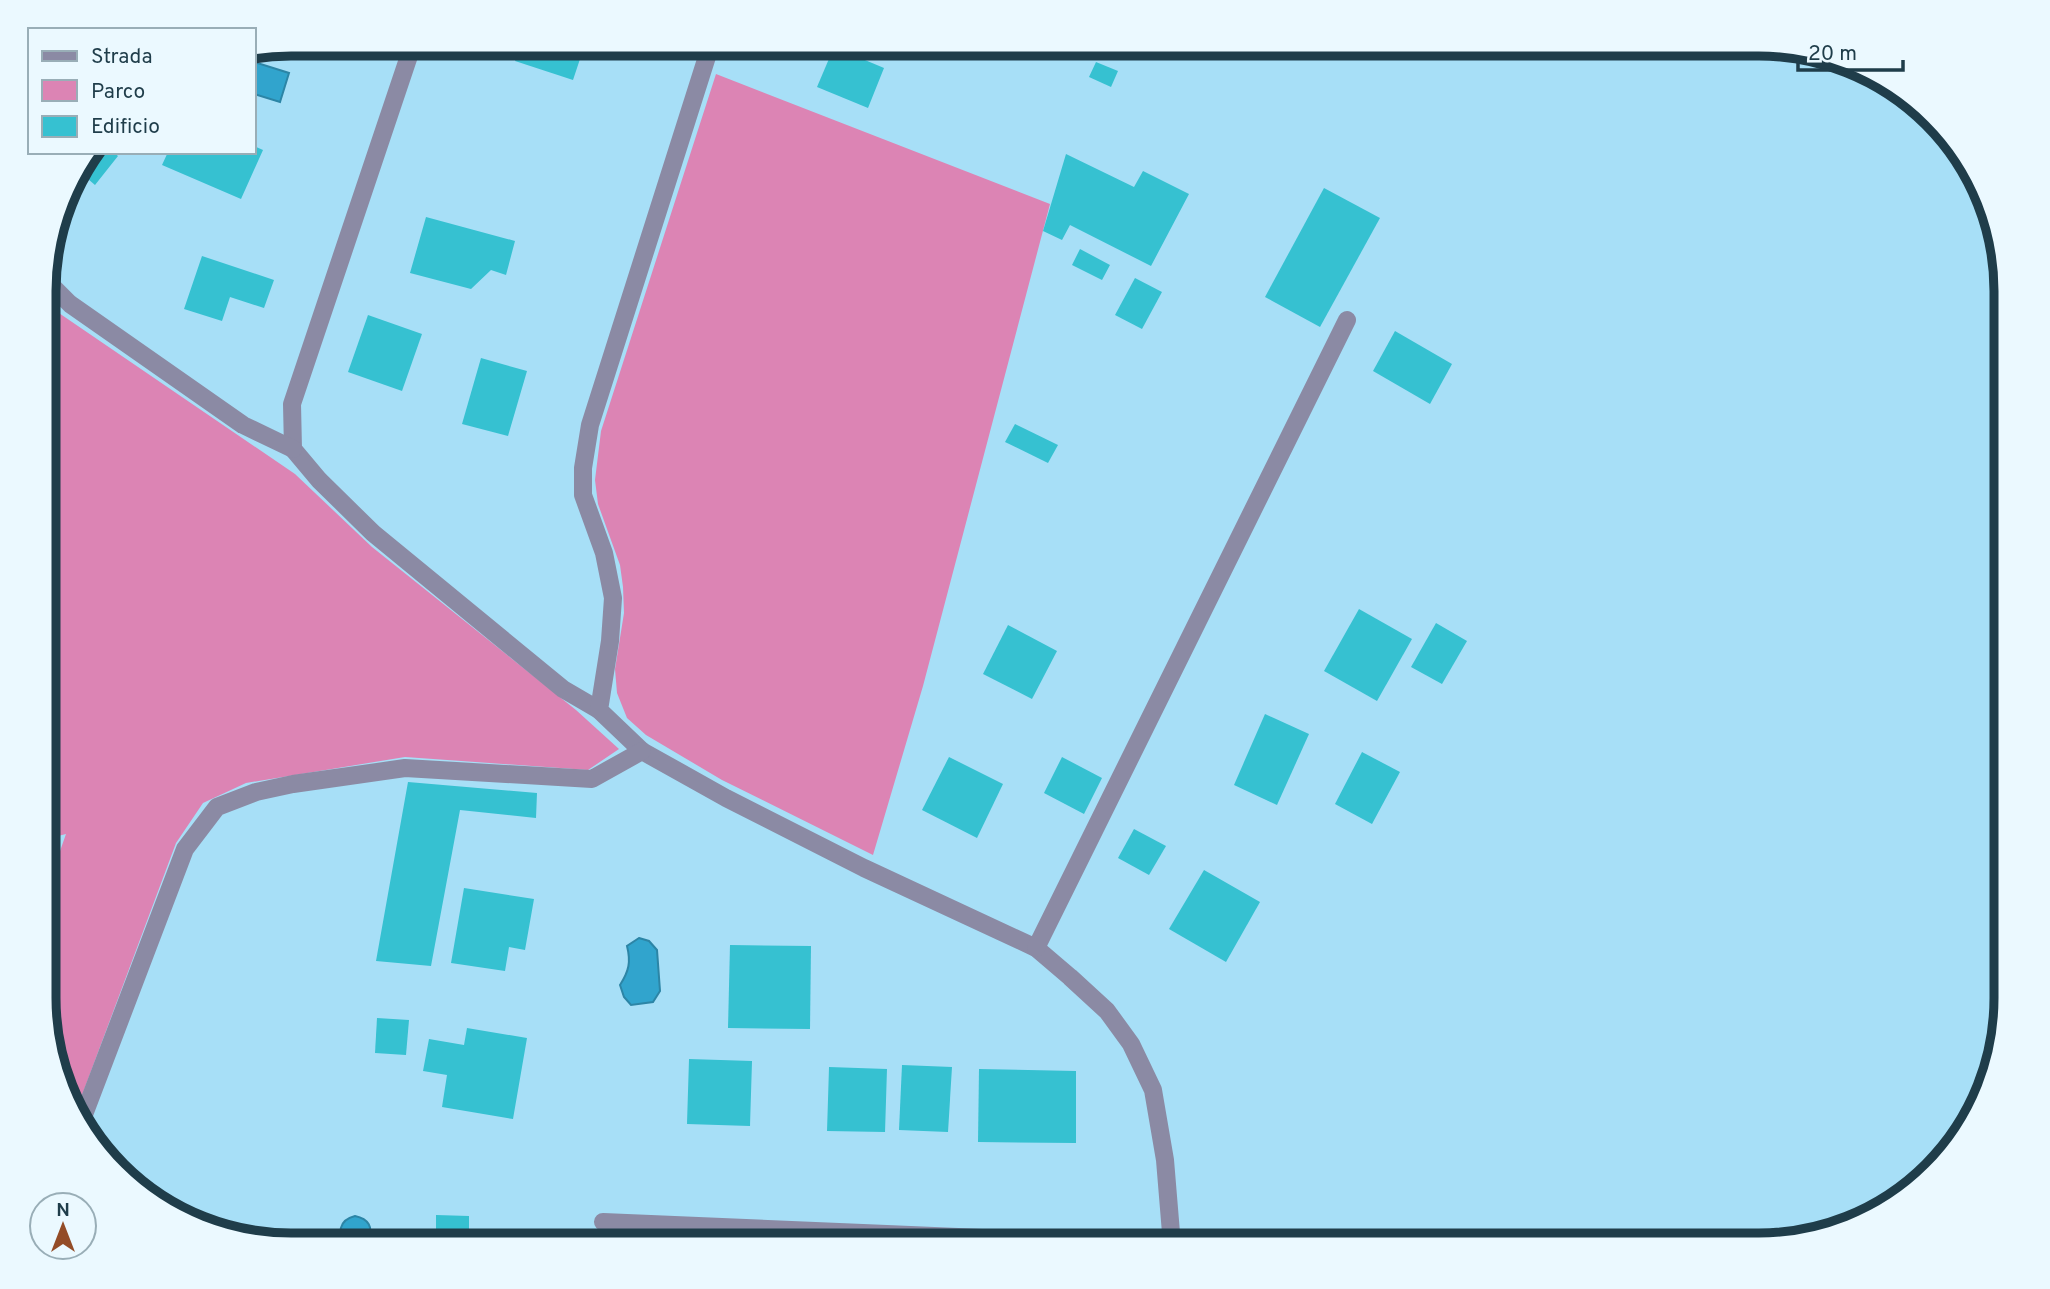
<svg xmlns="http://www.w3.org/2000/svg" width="2050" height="1289" font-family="Overpass,sans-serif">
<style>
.green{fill:#dc84b4}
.water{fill:#31a4cd;stroke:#2c85a6;stroke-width:2}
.building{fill:#36c1d1}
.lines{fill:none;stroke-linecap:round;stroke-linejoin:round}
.minor{stroke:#8b8aa4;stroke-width:18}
.rim{fill:none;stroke:#1f3d4a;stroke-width:9}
</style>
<rect width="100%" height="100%" fill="#a7dff7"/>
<g class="green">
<polygon points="716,74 1050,204 923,686 873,855 722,780 646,735 627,718 617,693 615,669 624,613 623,587 620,565 598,504 595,480 601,431"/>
<polygon points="46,301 53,309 295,474 372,547 576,710 619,749 588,770 405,757 246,783 203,803 176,843 75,1114 46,1030 46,891 66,834 46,839"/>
</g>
<g class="water">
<polygon points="254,62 289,73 280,102 254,94"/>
<path d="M639,938L649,941L657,950L660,991L653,1002L631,1005L624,997L620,985C629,971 631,962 627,946Z"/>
<path d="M355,1216C369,1219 373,1227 369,1240L372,1245H347C336,1234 339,1220 355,1216Z"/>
</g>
<g class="building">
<polygon points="521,44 585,44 573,80 515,61"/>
<polygon points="834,47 884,68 868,108 817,87"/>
<polygon points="1096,62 1118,71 1111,87 1089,77"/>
<polygon points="254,146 263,150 241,199 162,165 168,152 254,152"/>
<polygon points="92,152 113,152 118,156 95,185 88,179 72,199 66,194 69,182"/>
<polygon points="1066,154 1134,187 1143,171 1189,194 1151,266 1070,225 1062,240 1043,231"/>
<polygon points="1324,188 1380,218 1320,327 1265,297"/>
<polygon points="426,217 515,241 506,275 491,270 471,289 410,273"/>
<polygon points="1080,249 1110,265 1102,280 1072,265"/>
<polygon points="202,256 274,280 264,308 230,297 222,321 184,309"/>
<polygon points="1135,278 1162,292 1142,329 1115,315"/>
<polygon points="368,315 422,334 402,391 348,372"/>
<polygon points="1395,331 1452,364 1430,404 1373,371"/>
<polygon points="481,358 527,371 508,436 462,424"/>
<polygon points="1015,424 1058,445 1048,463 1005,442"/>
<polygon points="1359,609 1412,639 1377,701 1324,671"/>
<polygon points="1436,623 1467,641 1442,684 1411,667"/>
<polygon points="1008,625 1057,651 1032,699 983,674"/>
<polygon points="1265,714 1309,734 1277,805 1234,785"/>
<polygon points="1362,752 1400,772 1372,824 1335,804"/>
<polygon points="949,757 1003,784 977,838 922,810"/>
<polygon points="1062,757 1102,778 1084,814 1044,793"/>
<polygon points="408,782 537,793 536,818 460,810 431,966 376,961"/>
<polygon points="1134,829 1166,846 1149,875 1118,858"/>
<polygon points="1204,870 1260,902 1226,962 1169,929"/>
<polygon points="464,888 534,899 525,950 509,947 505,971 451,963"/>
<polygon points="730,945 811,946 810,1029 728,1028"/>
<polygon points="377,1018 409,1020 406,1055 375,1053"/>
<polygon points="467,1028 527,1038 513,1119 442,1107 447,1075 423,1071 429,1039 464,1045"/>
<polygon points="689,1059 752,1061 750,1126 687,1124"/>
<polygon points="902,1065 952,1067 948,1132 899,1130"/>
<polygon points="829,1067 887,1069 885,1132 827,1131"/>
<polygon points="979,1069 1076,1071 1076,1143 978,1142"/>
<polygon points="436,1215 469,1216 469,1245 400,1245 400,1233 436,1234"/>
</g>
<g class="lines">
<g class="minor">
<polyline points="413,44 292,404 293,449 319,480 373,533 563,689 599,710"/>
<polyline points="711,44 590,425 583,468 583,495 604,553 613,598 610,641 599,710 642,751 726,798 864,868 1036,948 1070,977 1107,1011 1131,1044 1153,1090 1165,1160 1172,1245"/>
<polyline points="46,280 70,304 243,425 293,449"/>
<polyline points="1036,948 1347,320"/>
<polyline points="80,1125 185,849 217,807 256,792 293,784 405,768 592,779 642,751"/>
<polyline points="603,1222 1150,1245"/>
</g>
</g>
<path d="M0 0H2050V1289H0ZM291 56H1759A235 235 0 0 1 1994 291V998A235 235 0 0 1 1759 1233H291A235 235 0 0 1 56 998V291A235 235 0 0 1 291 56Z" fill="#ebf9ff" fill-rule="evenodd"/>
<path class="rim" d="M291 56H1759A235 235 0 0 1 1994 291V998A235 235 0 0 1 1759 1233H291A235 235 0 0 1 56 998V291A235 235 0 0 1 291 56Z"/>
<rect x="28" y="28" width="228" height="126" fill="#ebf9ff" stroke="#99aeb7" stroke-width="2"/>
<rect x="42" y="51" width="35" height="10" fill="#8b8aa4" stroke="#99aeb7" stroke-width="2"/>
<text x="91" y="63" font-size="21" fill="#1f3d4a">Strada</text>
<rect x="42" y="80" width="35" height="21" fill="#dc84b4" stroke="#99aeb7" stroke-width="2"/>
<text x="91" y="98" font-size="21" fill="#1f3d4a">Parco</text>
<rect x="42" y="116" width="35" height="21" fill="#36c1d1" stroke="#99aeb7" stroke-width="2"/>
<text x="91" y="133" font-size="21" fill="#1f3d4a">Edificio</text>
<g transform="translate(63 1226)"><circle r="33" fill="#ebf9ff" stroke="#99aeb7" stroke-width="2"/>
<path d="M0-5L12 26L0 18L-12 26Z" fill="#934c27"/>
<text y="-10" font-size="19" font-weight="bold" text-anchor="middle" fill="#1f3d4a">N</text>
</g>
<path d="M1798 60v10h105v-10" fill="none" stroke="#1f3d4a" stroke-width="3.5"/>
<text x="1808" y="60" font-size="21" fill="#1f3d4a" stroke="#ebf9ff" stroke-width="5" paint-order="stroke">20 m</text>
</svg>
